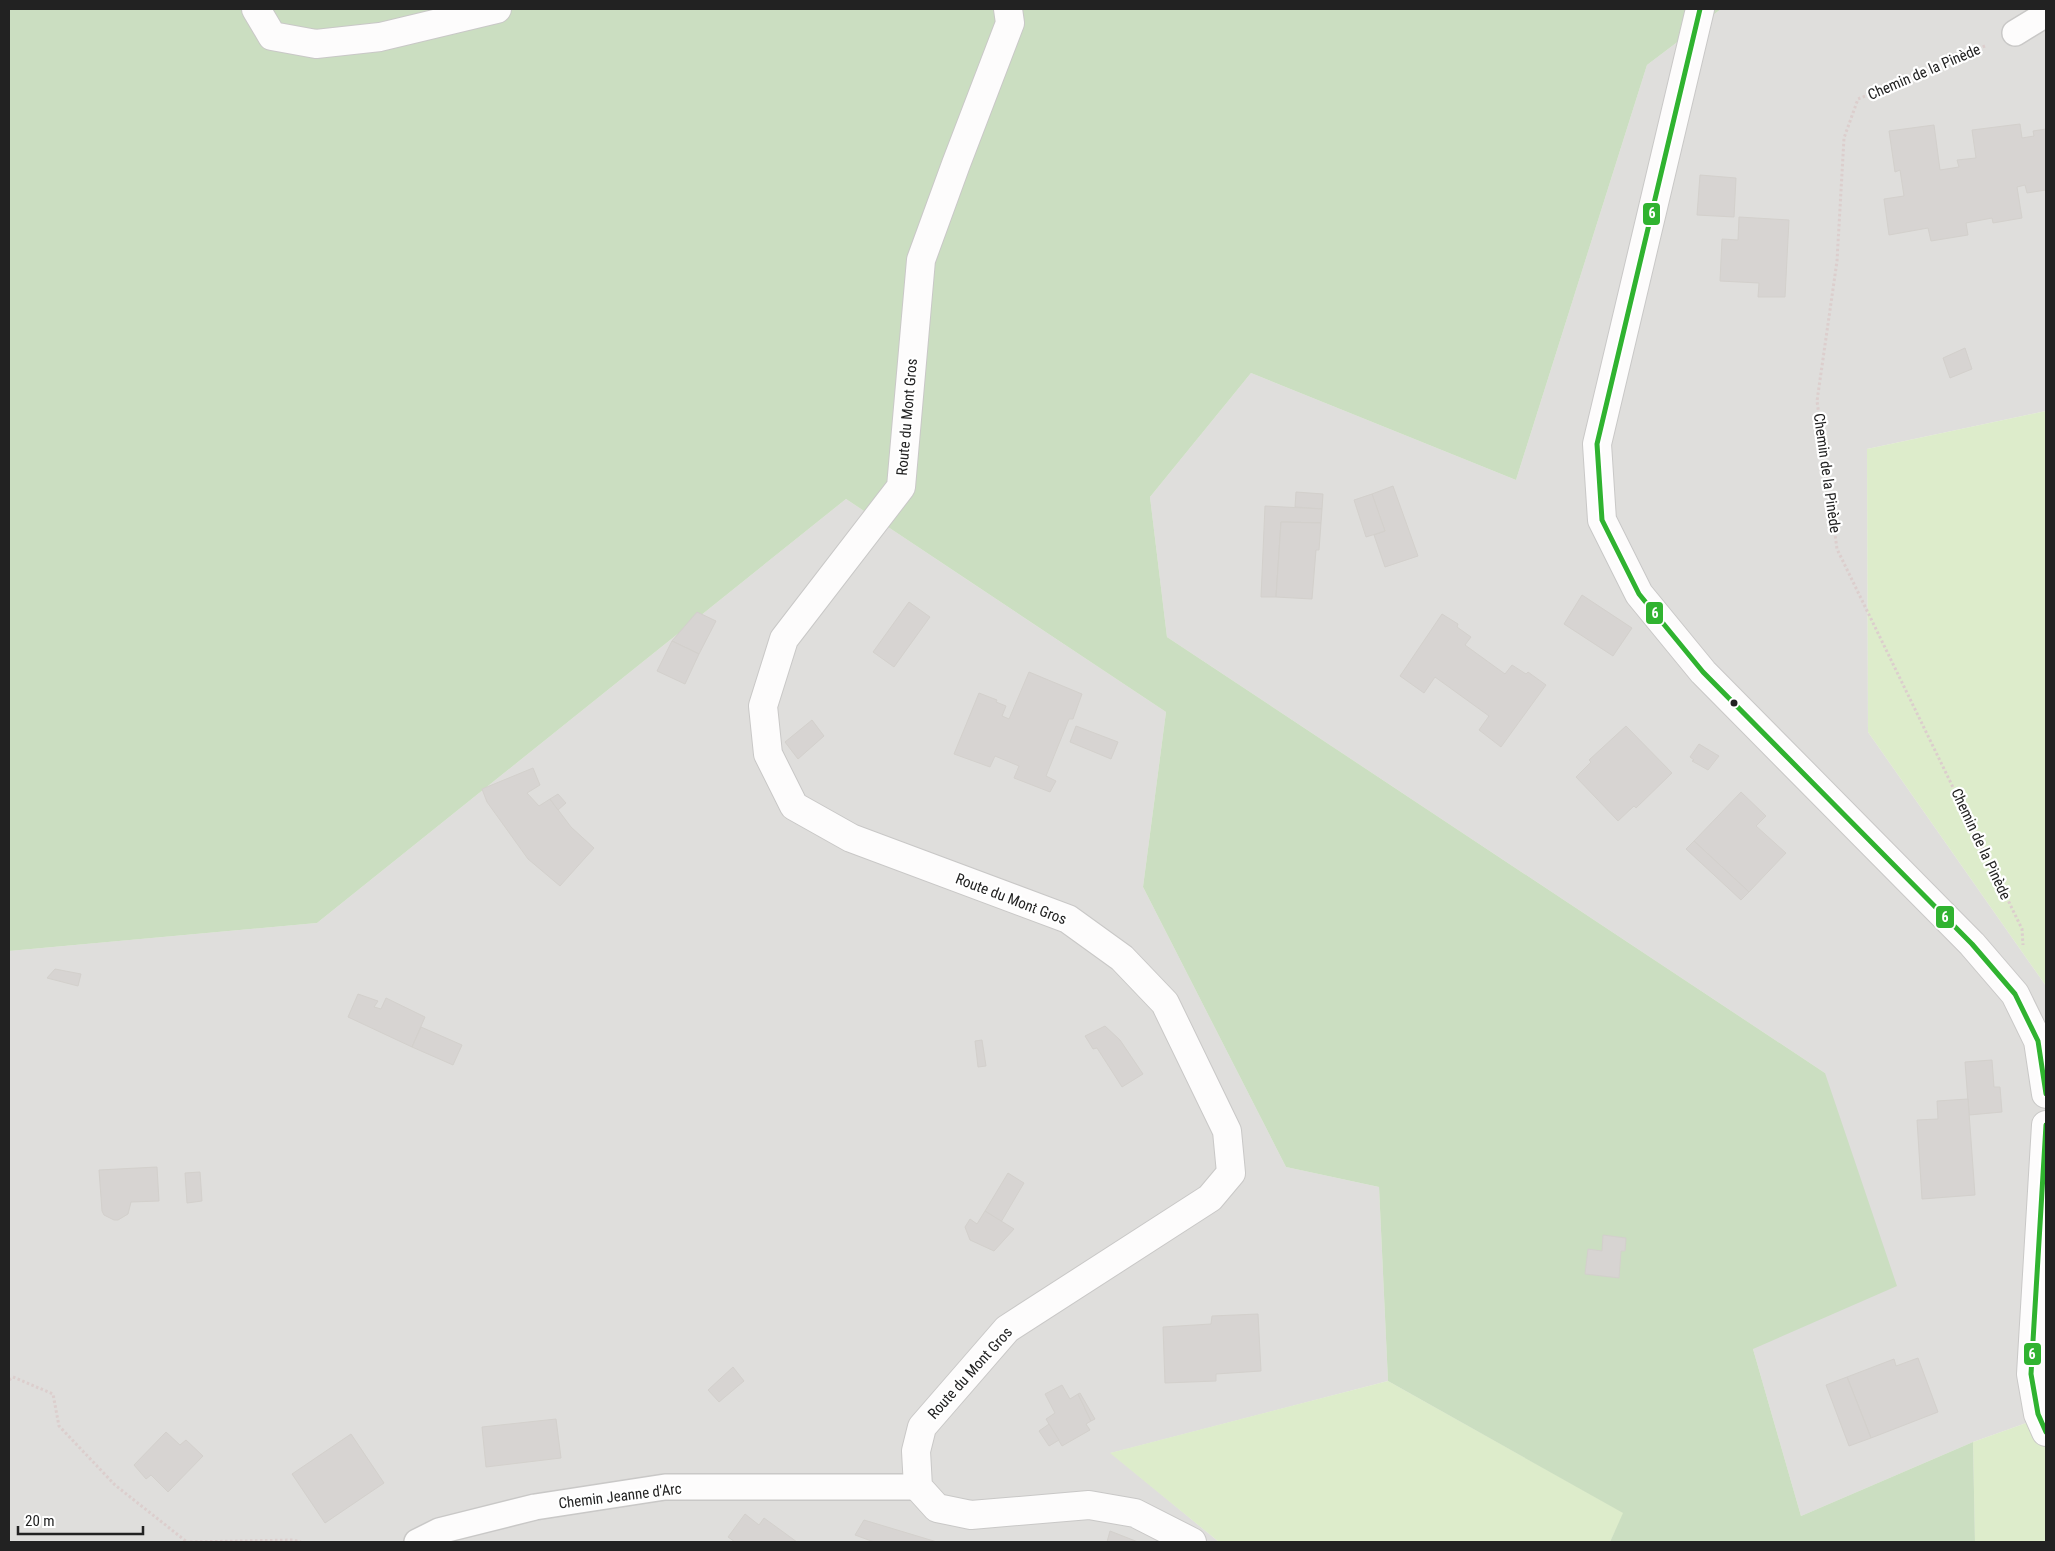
<svg xmlns="http://www.w3.org/2000/svg" width="2055" height="1551" font-family="'Roboto Condensed',sans-serif">
<style>
.residential{fill:#dfdedc}
.grass{fill:#ddeccb}
.forest{fill:#cbdec1}
.building{fill:#d7d4d2;stroke:#d3d0cc}
.lines{fill:none;stroke-linecap:round;stroke-linejoin:round}
.service-casing{stroke:#c9c8c7;stroke-width:28}
.minor-casing{stroke:#c9c8c7;stroke-width:30}
.path{stroke:#dccecd;stroke-width:3;stroke-dasharray:2.5 2.5;stroke-linecap:butt}
.service{stroke:#fdfcfc;stroke-width:25}
.minor{stroke:#fdfcfc;stroke-width:28}
.bus-1-casing{stroke:#fff;stroke-width:9}
.bus-1{stroke:#30b330;stroke-width:5}
.bus-dot{fill:#222;stroke:#fff;stroke-width:2}
.labels{text-anchor:middle;dominant-baseline:central;stroke-width:4.5;stroke-linejoin:round;paint-order:stroke}
.street-label{font-size:15px;fill:#222;stroke:#fff}
.line-badge{stroke:#fff;stroke-width:2}
.badge-label{font-size:14px;text-anchor:middle;font-weight:bold;fill:#fff}
</style>
<rect width="100%" height="100%" fill="#f0eeeb"/>
<g class="residential">
<polygon points="1721,9 2046,9 2046,411 1867,449 1868,732 2046,986 2046,1416 1973,1442 1801,1516 1753,1349 1825,1073 1167,637 1150,497 1251,373 1516,480 1647,65"/>
<polygon points="846,499 1166,712 1143,887 1286,1167 1379,1187 1388,1381 1111,1453 1219,1542 9,1542 9,951 317,923"/>
</g>
<g class="grass">
<polygon points="2046,411 2046,986 1868,732 1867,449"/>
<polygon points="1388,1381 1624,1513 1610,1542 1219,1542 1110,1453"/>
<polygon points="2046,1416 2046,1542 1975,1542 1973,1442"/>
</g>
<polygon class="forest" points="9,9 1721,9 1647,65 1516,480 1251,373 1150,497 1167,637 1825,1073 1897,1286 1753,1349 1801,1516 1973,1442 1975,1542 1610,1542 1623,1513 1388,1381 1379,1187 1286,1167 1143,887 1166,712 846,499 317,923 9,951"/>
<g class="building">
<polygon points="2020,124 2022,138 2034,136 2033,131 2046,129 2046,190 2027,193 2025,185 2017,187 2022,218 1993,223 1992,218 1966,223 1968,235 1931,241 1928,228 1889,235 1884,199 1904,196 1900,170 1895,172 1889,131 1934,125 1940,170 1959,167 1957,160 1976,158 1972,130"/>
<polygon points="1700,175 1736,178 1734,217 1697,215"/>
<polygon points="1739,217 1789,220 1785,297 1758,297 1759,283 1720,281 1722,239 1738,240"/>
<polygon points="1965,348 1972,369 1950,378 1943,358"/>
<polygon points="1393,486 1418,556 1385,567 1374,535 1385,531 1372,494"/>
<polygon points="1296,492 1323,494 1322,509 1295,507"/>
<polygon points="1372,494 1385,531 1366,537 1354,500"/>
<polygon points="1265,506 1322,509 1321,523 1281,522 1276,597 1261,597"/>
<polygon points="1281,522 1321,523 1319,550 1316,550 1312,599 1276,597"/>
<polygon points="1582,595 1632,628 1613,656 1564,624"/>
<polygon points="909,602 930,617 894,667 873,652"/>
<polygon points="697,612 716,621 699,654 672,641"/>
<polygon points="1442,614 1458,624 1457,627 1471,637 1465,645 1505,674 1512,665 1526,674 1528,672 1546,685 1501,747 1479,730 1489,716 1435,677 1424,693 1400,676"/>
<polygon points="672,641 699,654 685,684 657,671"/>
<polygon points="1029,672 1082,694 1073,719 1069,719 1046,776 1056,781 1050,792 1014,778 1019,766 995,756 990,767 954,754 979,693 997,700 996,702 1006,706 1002,716 1009,719"/>
<polygon points="812,720 824,736 798,759 785,742"/>
<polygon points="1076,726 1118,742 1111,759 1070,742"/>
<polygon points="1626,726 1672,773 1636,808 1634,806 1618,821 1576,777 1591,762 1589,760"/>
<polygon points="1699,744 1719,756 1708,770 1692,761 1694,760 1690,757"/>
<polygon points="533,768 540,785 527,793 539,806 550,799 571,827 594,848 560,886 528,859 487,802 482,789"/>
<polygon points="1741,792 1766,816 1756,826 1786,853 1749,892 1694,841"/>
<polygon points="558,794 566,803 558,810 550,799"/>
<polygon points="1694,841 1749,892 1741,900 1686,849"/>
<polygon points="55,969 81,974 78,986 47,978"/>
<polygon points="358,994 378,1001 374,1007 381,1009 386,998 425,1017 412,1047 348,1017"/>
<polygon points="1105,1026 1120,1040 1143,1074 1122,1087 1097,1048 1093,1049 1085,1036"/>
<polygon points="421,1027 462,1045 453,1065 412,1047"/>
<polygon points="982,1040 986,1066 978,1067 975,1041"/>
<polygon points="1992,1060 1994,1087 2000,1087 2002,1112 1969,1115 1965,1062"/>
<polygon points="1968,1099 1975,1195 1922,1199 1917,1120 1938,1119 1937,1101"/>
<polygon points="157,1167 159,1201 131,1202 128,1214 118,1220 114,1220 104,1215 102,1211 99,1170"/>
<polygon points="200,1172 202,1201 187,1203 185,1173"/>
<polygon points="1008,1173 1024,1183 1001,1222 985,1211"/>
<polygon points="985,1211 1014,1229 994,1251 970,1240 965,1227 970,1219 977,1224"/>
<polygon points="1603,1235 1626,1238 1625,1251 1621,1251 1619,1278 1585,1274 1588,1249 1602,1251"/>
<polygon points="1258,1314 1261,1371 1216,1374 1216,1381 1165,1383 1163,1327 1211,1324 1212,1316"/>
<polygon points="1918,1358 1938,1412 1871,1438 1847,1377 1894,1359 1896,1366"/>
<polygon points="733,1367 744,1381 719,1402 708,1390"/>
<polygon points="1847,1377 1871,1438 1849,1446 1826,1385"/>
<polygon points="1062,1385 1070,1399 1078,1394 1091,1421 1086,1424 1090,1430 1062,1446 1046,1419 1055,1413 1045,1394"/>
<polygon points="1080,1393 1095,1419 1091,1421 1078,1394"/>
<polygon points="556,1419 561,1458 486,1467 482,1427"/>
<polygon points="1049,1424 1059,1440 1049,1446 1039,1431"/>
<polygon points="166,1432 180,1445 186,1440 203,1456 168,1492 151,1475 146,1479 134,1465"/>
<polygon points="351,1434 384,1483 325,1523 292,1474"/>
<polygon points="745,1514 759,1525 764,1518 797,1542 735,1542 728,1537"/>
<polygon points="864,1520 937,1542 874,1542 855,1535"/>
<polygon points="1110,1531 1138,1542 1107,1542"/>
</g>
<g class="lines">
<g class="service-casing">
<g id="service">
<polyline points="2015,33 2046,14"/>
<polyline points="417,1542 439,1531 535,1507 665,1487 918,1487"/>
</g>
</g>
<g class="minor-casing">
<g id="minor">
<polyline points="256,9 272,36 316,44 380,37 497,9"/>
<polyline points="1008,9 1010,23 956,164 921,260 901,487 784,639 763,706 768,754 794,806 851,838 1068,919 1122,958 1165,1003 1227,1131 1231,1173 1210,1198 1007,1329 922,1427 916,1451 918,1487 937,1508 971,1515 1089,1505 1135,1513 1192,1542"/>
<polyline points="1700,9 1597,444 1602,520 1639,594 1703,672 1972,944 2015,994 2038,1041 2046,1094"/>
<polyline points="2046,1125 2031,1374 2038,1414 2046,1432"/>
</g>
</g>
<g class="path">
<polyline points="1985,46 1858,99 1844,138 1837,261 1817,401 1837,549 2022,929 2023,945"/>
<polyline points="9,1380 13,1377 53,1394 59,1426 115,1485 187,1542"/>
<polyline points="190,1542 293,1540 301,1542"/>
</g>
<use href="#service" class="service"/>
<use href="#minor" class="minor"/>
<g class="bus-1-casing">
<g id="bus-1">
<polyline points="1700,9 1597,444 1602,520 1639,594 1703,672 1972,944 2015,994 2038,1041 2046,1094"/>
<polyline points="2046,1125 2031,1374 2038,1414 2046,1432"/>
</g>
</g>
<use href="#bus-1" class="bus-1"/>
</g>
<circle class="bus-dot" cx="1734" cy="703" r="4.5"/>
<g class="labels">
<g class="street-label">
<text transform="translate(1924 72) rotate(-23)">Chemin de la Pinède</text>
<text transform="translate(907 417) rotate(-85)">Route du Mont Gros</text>
<text transform="translate(1827 473) rotate(82)">Chemin de la Pinède</text>
<text transform="translate(1981 844) rotate(65)">Chemin de la Pinède</text>
<text transform="translate(1011 899) rotate(21)">Route du Mont Gros</text>
<text transform="translate(970 1373) rotate(-48)">Route du Mont Gros</text>
<text transform="translate(620 1496) rotate(-7)">Chemin Jeanne d'Arc</text>
</g>
</g>
<g class="line-badge">
<rect x="1642" y="202" width="19" height="24" rx="5" fill="#30b330"/>
<rect x="1645" y="601" width="19" height="24" rx="5" fill="#30b330"/>
<rect x="1935" y="905" width="20" height="24" rx="5" fill="#30b330"/>
<rect x="2023" y="1342" width="19" height="24" rx="5" fill="#30b330"/>
</g>
<g class="badge-label">
<text x="1652" y="218">6</text>
<text x="1655" y="618">6</text>
<text x="1945" y="922">6</text>
<text x="2032" y="1359">6</text>
</g>
<rect width="2055" height="1551" fill="none" stroke="#222222" stroke-width="20"/>
<path d="M18 1526v8h125v-8" fill="none" stroke="#222222" stroke-width="2.5"/>
<text x="25" y="1526" font-size="15" fill="#222222" stroke="#ffffff" stroke-width="4" paint-order="stroke">20 m</text>
</svg>
